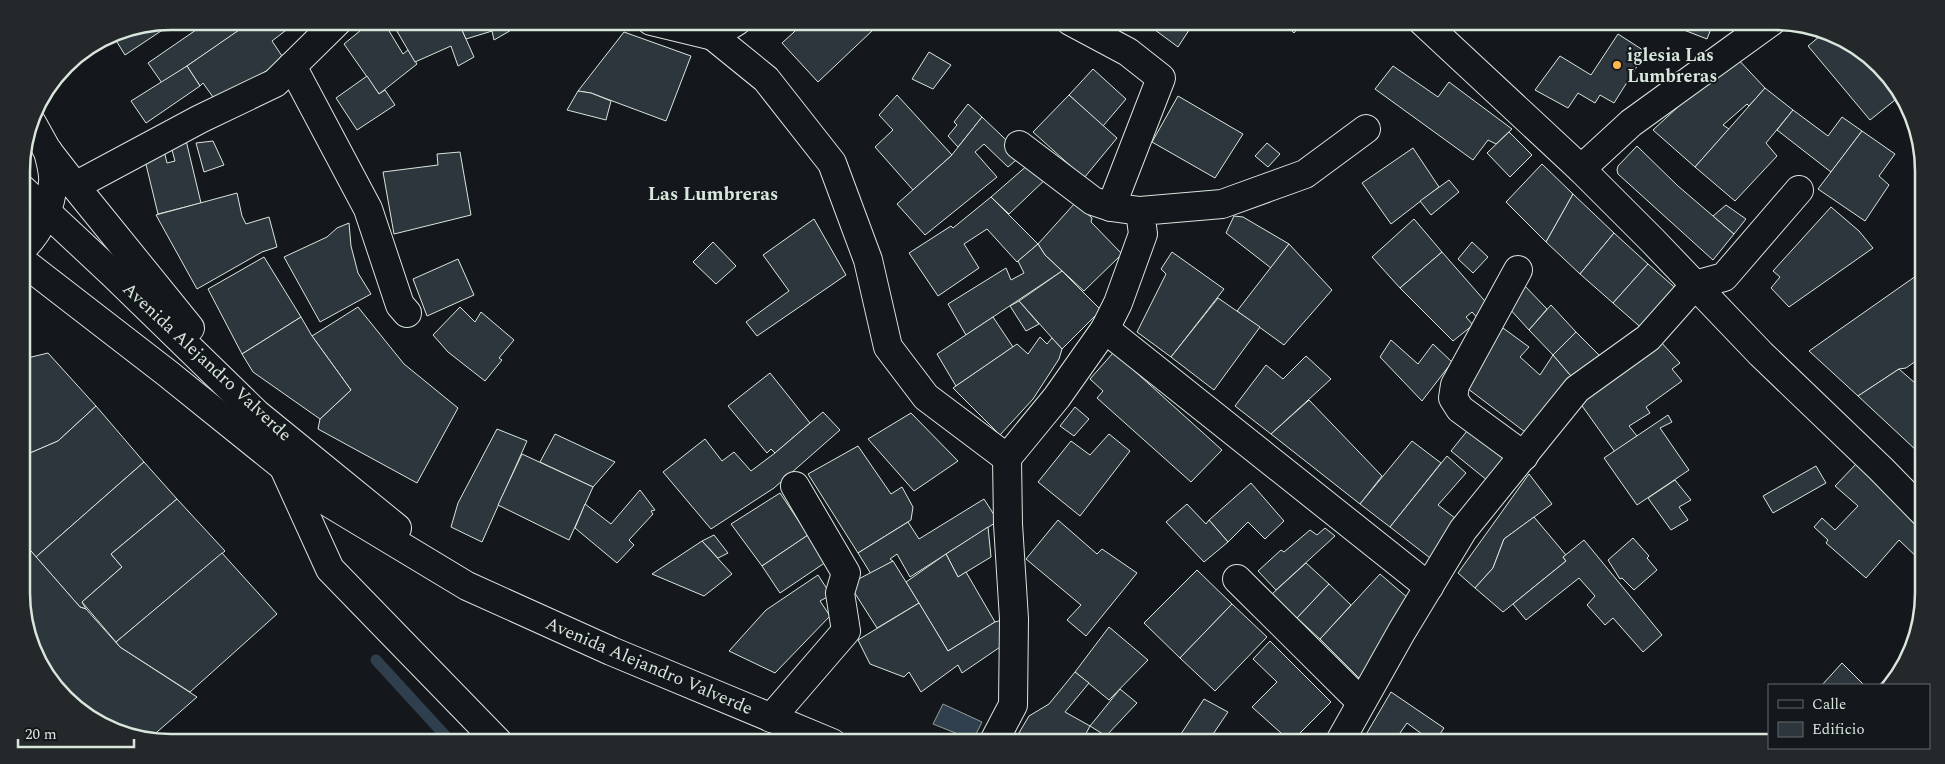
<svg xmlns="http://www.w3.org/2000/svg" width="1945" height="764" font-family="Spectral,serif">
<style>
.water{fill:#2f3f4d;stroke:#939e99}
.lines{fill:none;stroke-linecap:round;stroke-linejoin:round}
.stream{stroke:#2f3f4d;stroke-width:11}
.building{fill:#2c363c;stroke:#d8e6dc}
.minor-casing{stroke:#d8e6dc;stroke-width:30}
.primary-casing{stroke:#d8e6dc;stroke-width:30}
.minor{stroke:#14181c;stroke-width:28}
.primary{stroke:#14181c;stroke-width:28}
.poi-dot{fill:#ffb74d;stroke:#14181c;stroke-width:2}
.labels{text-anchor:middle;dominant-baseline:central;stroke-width:4;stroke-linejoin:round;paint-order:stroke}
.poi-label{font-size:18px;font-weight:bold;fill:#d8e6dc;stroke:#14181c;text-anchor:start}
.street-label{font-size:18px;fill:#d8e6dc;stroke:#14181c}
.neighbourhood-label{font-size:19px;font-weight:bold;fill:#d8e6dc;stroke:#14181c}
.rim{fill:none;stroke:#d8e6dc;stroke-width:2.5}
</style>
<rect width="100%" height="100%" fill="#14181c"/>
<polygon class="water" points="943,704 982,722 973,740 933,724"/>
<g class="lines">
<polyline class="stream" points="376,660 452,743"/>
</g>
<g class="building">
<polygon points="171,21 176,21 125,55 112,34"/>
<polygon points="209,21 245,21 247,25 162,83 148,63"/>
<polygon points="252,21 298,21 272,41 284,59 218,104 203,83 200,86 187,66"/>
<polygon points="372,21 383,21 403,54 408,50 417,64 379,94 344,44"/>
<polygon points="391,21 439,21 440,25 458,21 474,57 458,66 451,46 415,62"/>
<polygon points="458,21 527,21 494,40 492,31 466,39"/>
<polygon points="806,21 867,21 874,29 818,82 782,43"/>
<polygon points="1143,21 1195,21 1178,47"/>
<polygon points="1281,21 1303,21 1294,33"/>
<polygon points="1673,21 1714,21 1707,39 1671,25"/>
<polygon points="1826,31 1865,52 1893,80 1900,96 1870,120 1808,46"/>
<polygon points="624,32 691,56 666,121 591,93 578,91"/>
<polygon points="1618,34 1646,52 1614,103 1600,95 1595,103 1578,93 1568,108 1535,90 1560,56 1591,75"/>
<polygon points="929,52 951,65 933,89 912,79"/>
<polygon points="1734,55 1765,88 1749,106 1747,104 1723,125 1729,129 1695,167 1653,130"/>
<polygon points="187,66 200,86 146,123 131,101"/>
<polygon points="1393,66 1438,97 1449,82 1512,129 1496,144 1488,140 1473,160 1375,89"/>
<polygon points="1093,69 1126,99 1103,126 1069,95"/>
<polygon points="367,76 379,94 385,90 395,105 357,130 336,98"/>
<polygon points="1765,88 1793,110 1766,143 1777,156 1735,201 1695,167"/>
<polygon points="578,91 591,93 611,101 606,120 567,110"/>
<polygon points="897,95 952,155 913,190 875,147 893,130 879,115"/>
<polygon points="1069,95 1117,138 1084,178 1033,132"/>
<polygon points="1178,96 1243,134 1215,178 1152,142"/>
<polygon points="968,104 982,117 958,147 948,136 957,125 954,122"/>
<polygon points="1793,110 1828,136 1842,117 1862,131 1831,172 1777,130"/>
<polygon points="982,117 1022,155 1008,167 984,144 975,152 997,177 925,235 897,204 951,156"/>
<polygon points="1862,131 1895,154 1879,176 1889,185 1865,221 1818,189"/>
<polygon points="184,132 201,203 158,214 143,152 162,142 167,163 175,161 169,139"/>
<polygon points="1509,132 1532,155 1510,177 1487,153"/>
<polygon points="213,141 224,165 204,172 196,143"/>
<polygon points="1267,143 1280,154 1268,167 1255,156"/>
<polygon points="1637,146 1678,186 1734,234 1713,260 1618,174 1617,170 1618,166"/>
<polygon points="1413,148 1439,187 1391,224 1362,183"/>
<polygon points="460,152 471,215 394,234 383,172 438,165 437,154"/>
<polygon points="1029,164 1048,177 1009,214 991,197"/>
<polygon points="1542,164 1573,194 1546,242 1506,202"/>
<polygon points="1449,180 1459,192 1431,215 1420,201"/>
<polygon points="237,193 242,216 246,224 269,217 277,247 262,252 197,289 156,215"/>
<polygon points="1573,194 1614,233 1580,274 1546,242"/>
<polygon points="991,197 1038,244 1017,262 987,229 964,244 979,268 938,296 909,253 951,226 953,228"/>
<polygon points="1075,203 1092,218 1091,222 1122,254 1084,291 1045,255 1038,244"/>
<polygon points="1726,205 1746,219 1734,234 1713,216"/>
<polygon points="1831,207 1859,231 1873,248 1789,307 1771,288 1780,277 1773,271"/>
<polygon points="1234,216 1243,217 1289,244 1271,268 1226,233"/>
<polygon points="814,219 846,275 757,336 746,322 789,291 763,255"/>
<polygon points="1414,219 1442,252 1400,288 1372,257"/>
<polygon points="349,223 351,246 358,273 371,294 320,322 284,257 327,237 337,228"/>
<polygon points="1614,233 1648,264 1613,303 1580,274"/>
<polygon points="713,242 736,266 716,284 693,262"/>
<polygon points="1472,242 1488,257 1473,273 1458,259"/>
<polygon points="1038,244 1045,255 1062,271 966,335 948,304 1006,268 1011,280 1024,273 1018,261"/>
<polygon points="1289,244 1332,290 1284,345 1237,311"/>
<polygon points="1172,252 1224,289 1171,357 1137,332 1166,274 1161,269"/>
<polygon points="1442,252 1491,308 1480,321 1472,312 1466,317 1473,325 1453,341 1400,288"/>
<polygon points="264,257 301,317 242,354 208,289"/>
<polygon points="458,259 474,295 427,316 413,279"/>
<polygon points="1648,264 1680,292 1646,332 1613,303"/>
<polygon points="1062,271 1101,310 1062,349 1019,301"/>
<polygon points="1923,271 1923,356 1906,368 1899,369 1858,396 1809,351"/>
<polygon points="1522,283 1547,309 1529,330 1508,307"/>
<polygon points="1218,298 1260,327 1214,390 1171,357"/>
<polygon points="1019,301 1039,324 1026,331 1010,306"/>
<polygon points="1551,305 1576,332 1553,355 1529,330"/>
<polygon points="358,307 404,364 458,408 417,483 318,429 320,419 351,390 312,336"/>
<polygon points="460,307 475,322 481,312 514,340 499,358 502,360 485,381 448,352 433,335"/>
<polygon points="301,317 312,336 351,390 320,419 253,372 242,354"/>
<polygon points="993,317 1013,347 956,386 937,354"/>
<polygon points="1503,328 1529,347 1520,357 1540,375 1553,355 1571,376 1555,394 1529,435 1459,382"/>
<polygon points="1576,332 1603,359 1571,376 1553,355"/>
<polygon points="1040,337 1047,344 1052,338 1062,349 1059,359 1033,399 1000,435 953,388 1017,344 1028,354"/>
<polygon points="1391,340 1418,364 1433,344 1452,362 1422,401 1380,357"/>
<polygon points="1660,341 1680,363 1672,369 1682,381 1646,407 1650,413 1629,426 1637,436 1615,452 1580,403"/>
<polygon points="48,353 96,406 58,441 23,456 23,359"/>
<polygon points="1113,353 1129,366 1222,450 1191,482 1097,398 1103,391 1090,379"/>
<polygon points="1306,356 1331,379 1271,434 1235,406 1266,365 1283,379"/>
<polygon points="1899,369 1923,390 1923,445 1917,451 1858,396"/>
<polygon points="770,373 810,423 775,453 771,449 767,453 728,406"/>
<polygon points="1309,400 1382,476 1360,504 1271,434"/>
<polygon points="96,406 144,462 36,557 24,543 23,456 58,441"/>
<polygon points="1075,407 1089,419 1074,436 1060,426"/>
<polygon points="823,412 840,430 774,488 711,529 663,472 705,439 722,461 734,452 751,471 775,453"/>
<polygon points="911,413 958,461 914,491 868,439"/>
<polygon points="1668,415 1672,422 1660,428 1689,470 1637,505 1604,458"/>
<polygon points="497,429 527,441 482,542 451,527 458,503"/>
<polygon points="1467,431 1509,463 1493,485 1451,451"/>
<polygon points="555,434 615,462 593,487 540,462"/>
<polygon points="1109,434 1130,451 1080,516 1038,482 1071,441 1090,455"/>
<polygon points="1412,441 1441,463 1390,527 1360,504"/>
<polygon points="858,446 891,494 902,487 913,507 911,520 858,553 808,474"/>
<polygon points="522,454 593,487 569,540 498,505"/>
<polygon points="1447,456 1466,473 1438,505 1464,525 1434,561 1390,527"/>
<polygon points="144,462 177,499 111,554 122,567 82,602 86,609 80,607 36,557"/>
<polygon points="1858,462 1924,523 1922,562 1899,540 1866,578 1826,543 1828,540 1814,527 1822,518 1835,530 1858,506 1835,486"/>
<polygon points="1816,466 1826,483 1773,513 1763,496"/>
<polygon points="1529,474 1552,504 1504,539 1493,568 1475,588 1458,573"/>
<polygon points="1675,480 1691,500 1679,507 1688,520 1671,530 1648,498"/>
<polygon points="1251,483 1284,521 1265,539 1248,522 1228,542 1209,520"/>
<polygon points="640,490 655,510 651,511 653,514 629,540 634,545 617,563 575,528 585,504 611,524"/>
<polygon points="780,493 808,535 762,566 731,524"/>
<polygon points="177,499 225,551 116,642 82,602 122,567 111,554"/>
<polygon points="984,499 998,521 910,577 897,554 890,559 893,561 871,574 858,553 908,522 919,539"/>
<polygon points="1187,504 1206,524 1209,520 1228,542 1204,562 1166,522"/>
<polygon points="1534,517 1566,555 1563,557 1566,561 1503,612 1475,588 1493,568 1504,539"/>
<polygon points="1058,520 1097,554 1102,549 1137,573 1086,636 1067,620 1081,605 1026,559"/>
<polygon points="988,527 991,557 958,577 946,554"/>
<polygon points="1325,528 1335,536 1276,590 1258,571 1281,550 1284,552 1310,530 1317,535"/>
<polygon points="714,535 728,553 718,558 702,541"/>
<polygon points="808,535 826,562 780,593 762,566"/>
<polygon points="1633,538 1649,556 1647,558 1657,570 1634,590 1622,578 1620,579 1608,560"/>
<polygon points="1584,540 1662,635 1643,652 1613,618 1605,625 1587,605 1595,596 1579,578 1526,620 1513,604 1566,561 1563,557"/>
<polygon points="702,541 732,574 704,596 652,574"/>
<polygon points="24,543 80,607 86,609 120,647 197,697 149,739 122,735 58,692 24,622"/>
<polygon points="222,553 277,614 190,692 120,647 116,642"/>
<polygon points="946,554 958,577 966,572 995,622 948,651 906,582"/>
<polygon points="893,561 919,603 877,628 849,584"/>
<polygon points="1306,563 1329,584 1297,618 1272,594"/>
<polygon points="1197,570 1232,604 1180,658 1144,623"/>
<polygon points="1380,574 1408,598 1364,683 1320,639"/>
<polygon points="818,575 831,595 820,601 830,616 775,673 729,651 766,610"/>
<polygon points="1329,584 1351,605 1320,639 1297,618"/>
<polygon points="919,603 948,651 995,622 1002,620 1006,643 962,673 958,665 921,692 909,672 904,677 870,664 858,640"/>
<polygon points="1232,604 1267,637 1215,691 1180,658"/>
<polygon points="1109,627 1148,660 1109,700 1075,672"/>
<polygon points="1270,641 1331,702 1291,742 1252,707 1277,682 1253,659"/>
<polygon points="1842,663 1864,685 1822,685"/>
<polygon points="1075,672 1089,683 1065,712 1090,726 1081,743 1013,743 1029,716 1049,704"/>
<polygon points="1120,689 1137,703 1106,736 1090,726"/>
<polygon points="1391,692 1444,728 1434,743 1407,723 1393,743 1361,743"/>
<polygon points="1204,699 1228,712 1207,743 1175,743"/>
</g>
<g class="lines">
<g class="minor-casing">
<g id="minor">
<polyline points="651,21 713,36 737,21"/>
<polyline points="1070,21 1128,52 1161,78 1111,207 1140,211"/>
<polyline points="1422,21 1581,169 1653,241 1761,354 1881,469 1924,513"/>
<polyline points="713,36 766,79 832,163 868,260 888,347 926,397 1007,458 1008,524 1014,619 1013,705 993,743"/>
<polyline points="292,66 368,209 400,305 407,313"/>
<polyline points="1019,145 1093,201 1111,207"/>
<polyline points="1581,169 1631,123 1772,21"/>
<polyline points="75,186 200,119 275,83 338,21"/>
<polyline points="1518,270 1455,385 1453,398 1460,409 1524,456"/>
<polyline points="1105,329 1429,587"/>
<polyline points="1007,458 1057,397 1105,329 1118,303 1143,234 1140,211 1222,204 1305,174 1366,129"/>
<polyline points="284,468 330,569 499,743"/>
<polyline points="1237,579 1361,702"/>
<polyline points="771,718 846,631 840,593 846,573 795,486"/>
<polyline points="1339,743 1402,631 1463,530 1577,389 1648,338 1695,285 1724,277 1799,190"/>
</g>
</g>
<g class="primary-casing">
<g id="primary">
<polyline points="32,123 47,150 75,186 190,328"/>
<polyline points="22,189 113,274 257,414 397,528"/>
<path d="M22,249C41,230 51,209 53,182C54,172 50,161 48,151"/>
<polyline points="22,261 167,373 326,501 467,586 611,651 832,743"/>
</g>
</g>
<use href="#minor" class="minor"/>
<use href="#primary" class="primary"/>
</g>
<circle class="poi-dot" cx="1617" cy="65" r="5"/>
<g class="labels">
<g class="poi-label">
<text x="1627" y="55">iglesia Las<tspan x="1627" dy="21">Lumbreras</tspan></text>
</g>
<g class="street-label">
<text transform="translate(207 362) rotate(43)">Avenida Alejandro Valverde</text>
<text transform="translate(649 666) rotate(23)">Avenida Alejandro Valverde</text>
</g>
<g class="neighbourhood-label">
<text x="713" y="194">Las Lumbreras</text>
</g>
</g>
<path d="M0 0H1945V764H0ZM171 30H1774A141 141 0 0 1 1915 171V593A141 141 0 0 1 1774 734H171A141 141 0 0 1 30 593V171A141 141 0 0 1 171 30Z" fill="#24282b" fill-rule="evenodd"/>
<path class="rim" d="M171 30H1774A141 141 0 0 1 1915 171V593A141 141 0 0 1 1774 734H171A141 141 0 0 1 30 593V171A141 141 0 0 1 171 30Z"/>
<rect x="1768" y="684" width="162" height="65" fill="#14181c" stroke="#626a69"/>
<rect x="1778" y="700" width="25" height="8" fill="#14181c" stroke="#626a69"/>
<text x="1812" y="709" font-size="15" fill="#d8e6dc">Calle</text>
<rect x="1778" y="722" width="25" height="15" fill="#2c363c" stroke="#626a69"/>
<text x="1812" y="734" font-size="15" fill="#d8e6dc">Edificio</text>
<path d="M18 739v8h116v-8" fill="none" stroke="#d8e6dc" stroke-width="2.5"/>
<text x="25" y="739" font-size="15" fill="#d8e6dc" stroke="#14181c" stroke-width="4" paint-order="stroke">20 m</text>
</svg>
